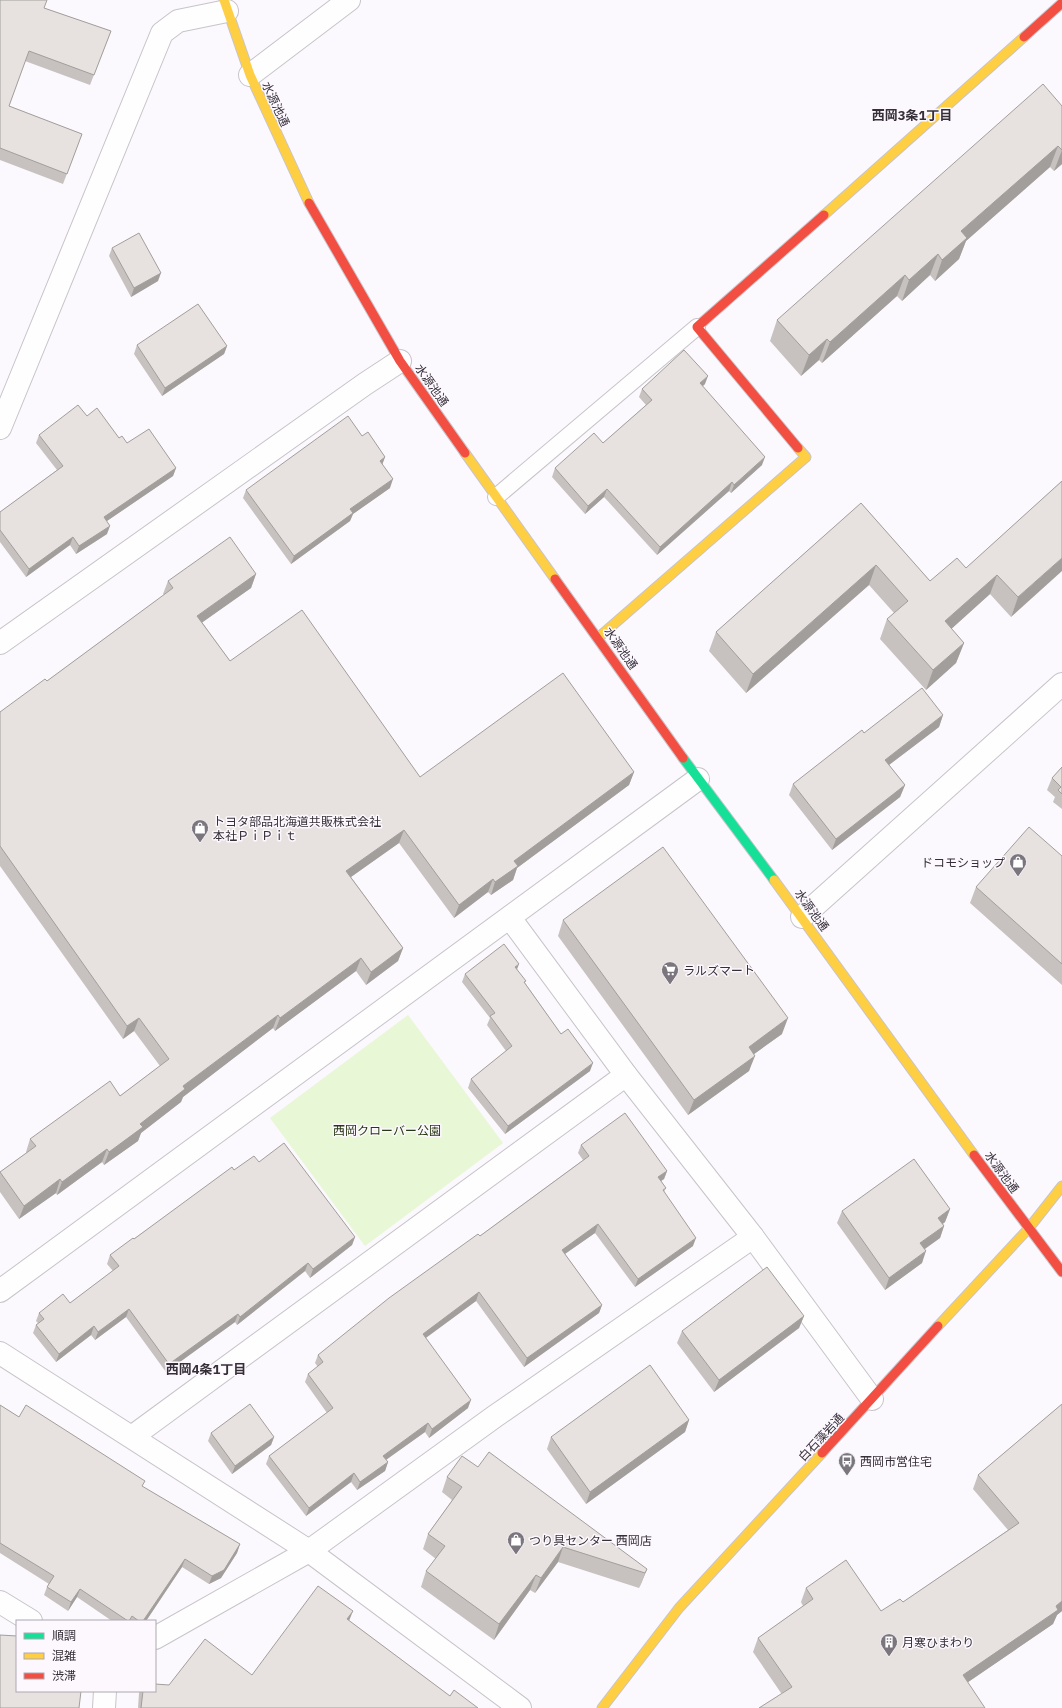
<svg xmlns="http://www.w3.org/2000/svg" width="1062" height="1708" font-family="'IBM Plex Sans','Noto Sans JP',sans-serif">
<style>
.green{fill:#e8f7d6}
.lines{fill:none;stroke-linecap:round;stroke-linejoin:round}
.lane-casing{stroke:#c8c4ca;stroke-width:18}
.street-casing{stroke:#c8c4ca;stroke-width:24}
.fast-casing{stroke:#c8c4ca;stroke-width:11}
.slow-casing{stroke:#c8c4ca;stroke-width:11}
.jam-casing{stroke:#c8c4ca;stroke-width:11}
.lane{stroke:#fefeff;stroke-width:16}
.street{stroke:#fefeff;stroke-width:22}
.fast{stroke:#16e098;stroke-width:9}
.slow{stroke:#ffcf43;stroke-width:9}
.jam{stroke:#f24e42;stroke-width:9}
.wall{fill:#c7c2c0}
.shaded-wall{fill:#a29e9c}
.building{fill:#e7e2df;stroke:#a29e9c}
.labels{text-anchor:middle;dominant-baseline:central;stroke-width:3;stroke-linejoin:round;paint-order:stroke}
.street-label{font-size:12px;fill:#362f39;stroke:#fcf8fe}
.poi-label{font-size:12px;fill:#362f39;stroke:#fcf8fe;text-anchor:start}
.park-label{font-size:12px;fill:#283713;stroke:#fcf8fe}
.neighbourhood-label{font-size:13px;font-weight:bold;fill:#362f39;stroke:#fcf8fe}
</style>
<rect width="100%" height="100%" fill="#fbf9fd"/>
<polygon class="green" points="408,1015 503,1143 365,1246 270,1118"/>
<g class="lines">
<g class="lane-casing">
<polyline id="lane" points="496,497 697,327"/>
</g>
<g class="street-casing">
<g id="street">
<polyline points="250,75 349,0"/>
<polyline points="0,428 162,33 178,21 227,11"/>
<polyline points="0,643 365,384 400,361"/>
<polyline points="802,917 1062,684"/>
<polyline points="510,918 626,1075 753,1237 872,1399"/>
<polyline points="0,1291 698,779"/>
<polyline points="0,1353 309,1551 520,1708"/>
<polyline points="133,1436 626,1075"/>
<polyline points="0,1602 31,1621"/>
<polyline points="155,1638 309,1551 494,1417 753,1237"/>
<polyline points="104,1708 105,1691"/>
</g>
</g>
<g class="fast-casing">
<polyline id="fast" points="683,758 774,880"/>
</g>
<g class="slow-casing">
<g id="slow">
<polyline points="224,0 250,75 309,203"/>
<polyline points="824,215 1024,37"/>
<polyline points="465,453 555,579"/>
<polyline points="599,637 806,457 798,448"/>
<polyline points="774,880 974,1155"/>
<polyline points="938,1326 1029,1228 1062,1186"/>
<polyline points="602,1708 679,1608 822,1453"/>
</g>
</g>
<g class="jam-casing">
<g id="jam">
<polyline points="1024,37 1062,3"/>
<polyline points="309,203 400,361 465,453"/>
<polyline points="798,448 697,327 824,215"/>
<polyline points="555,579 683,758"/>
<polyline points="974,1155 1062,1272"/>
<polyline points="822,1453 938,1326"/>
</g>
</g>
<use href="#lane" class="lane"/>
<use href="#street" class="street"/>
<use href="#fast" class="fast"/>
<use href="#slow" class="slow"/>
<use href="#jam" class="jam"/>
</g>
<g class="wall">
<polygon points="0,0 44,8 111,31 90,85 25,61 9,106 82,134 63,184 0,160"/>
<polygon points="1062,106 1062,164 1054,171 1050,167 966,241 959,259 935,281 930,275 902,301 897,296 822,363 819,360 801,376 770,341 777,320"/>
<polygon points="112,248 158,281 131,297 109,256"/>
<polygon points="137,345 227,346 224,354 162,396 134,354"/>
<polygon points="705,384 702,386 762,465 731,493 729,491 657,555 604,497 585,514 552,477 555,468 603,443 646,405 639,397 642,389"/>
<polygon points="87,416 127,443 176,468 173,476 107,521 107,534 76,554 70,545 26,577 0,542 0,512 57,470 36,443 39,435"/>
<polygon points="362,436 385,457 382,465 390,488 353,514 350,521 291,564 243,498 246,490"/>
<polygon points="1062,481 1011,617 990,594 951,629 964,643 956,663 926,690 880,639 887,619 894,613 869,585 746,693 709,651 716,632 861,503 930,581 966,568"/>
<polygon points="256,574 251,588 202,622 230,661 420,777 634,772 629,785 517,868 513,880 491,895 488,892 454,918 399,843 351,877 403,948 398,961 366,985 356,971 275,1031 273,1028 183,1097 181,1102 141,1133 138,1141 104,1165 102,1162 57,1195 56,1193 19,1219 0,1192 0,1172 26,1153 26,1152 30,1139 120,1096 160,1066 134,1031 123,1039 0,866 0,712 47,681 164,595 163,594 168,581"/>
<polygon points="943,715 939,727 889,765 905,785 900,797 832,850 789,795 793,784 864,733"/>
<polygon points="1062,767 1062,809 1053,802 1055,797 1047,790 1052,778"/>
<polygon points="1062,856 1062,985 970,903 976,887"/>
<polygon points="563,920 782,1034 754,1054 749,1071 688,1115 558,936"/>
<polygon points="517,969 525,983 561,1034 590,1071 505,1134 468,1088 471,1079 506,1051 487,1025 490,1018 462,982 465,974"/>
<polygon points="581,1145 667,1171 664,1179 661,1181 666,1188 664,1192 693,1246 635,1287 595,1233 565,1254 602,1305 599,1313 524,1367 476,1301 426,1338 468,1408 429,1438 425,1432 386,1460 388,1462 385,1471 357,1490 351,1482 306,1516 266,1464 269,1456 327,1413 305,1382 308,1374 318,1367 315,1363 318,1355 583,1160 578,1153"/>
<polygon points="259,1162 355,1237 352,1245 310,1278 305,1271 237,1325 235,1322 166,1372 126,1317 95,1340 91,1335 56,1362 33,1333 36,1325 38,1323 36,1321 39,1313 70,1303 113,1271 107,1264 110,1255 234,1170"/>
<polygon points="950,1209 945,1222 943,1224 944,1226 940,1238 925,1249 922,1263 885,1290 837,1223 842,1211"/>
<polygon points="804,1316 799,1328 714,1392 677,1343 682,1331"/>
<polygon points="1062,1404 1062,1611 1057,1615 1053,1624 968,1682 781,1693 753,1652 758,1638 803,1606 801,1602 806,1588 881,1611 903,1602 1008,1530 973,1489 978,1475"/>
<polygon points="0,1405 19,1417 143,1487 240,1544 237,1553 221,1578 209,1584 182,1567 146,1621 112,1621 77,1597 68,1611 44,1595 47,1587 49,1584 0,1553"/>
<polygon points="689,1420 685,1432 586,1504 547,1449 551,1437"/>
<polygon points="211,1433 274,1437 271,1445 232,1474 208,1441"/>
<polygon points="478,1467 647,1569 639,1588 558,1562 535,1593 530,1590 494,1640 421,1587 426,1571 436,1559 423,1549 428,1534 452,1500 442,1492 447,1477"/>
<polygon points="349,1621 450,1696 478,1708 138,1708 139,1693 140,1691 155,1691 252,1675"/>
</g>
<g class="shaded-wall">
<polygon points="1058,146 1050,167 966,241 959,259 935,281 942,260 961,231"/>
<polygon points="1062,150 1062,164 1054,171"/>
<polygon points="938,254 930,275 902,301 909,280"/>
<polygon points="161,273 158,281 131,297 134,288"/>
<polygon points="905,275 897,296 822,363 830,342"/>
<polygon points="827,339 819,360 801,376 809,355"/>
<polygon points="227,346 224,354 162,396 165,388"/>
<polygon points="708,376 705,384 697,392 700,383"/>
<polygon points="385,457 382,465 380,461"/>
<polygon points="765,457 762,465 731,493 734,485"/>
<polygon points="176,468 173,476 101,525 104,517"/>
<polygon points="393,479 390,488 353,514 350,521 291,564 294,556 350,509"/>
<polygon points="732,482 729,491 657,555 660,547"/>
<polygon points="607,489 604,497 585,514 588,506"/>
<polygon points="110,526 107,534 76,554 79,546"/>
<polygon points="73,537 70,545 26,577 29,569"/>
<polygon points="1062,558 1062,571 1011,617 1018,597"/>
<polygon points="876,565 869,585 746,693 753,674"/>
<polygon points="256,574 251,588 193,629 197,616"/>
<polygon points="997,575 990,594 938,641 945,621"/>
<polygon points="964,643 956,663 926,690 933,670"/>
<polygon points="943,715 939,727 881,771 885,760"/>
<polygon points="634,772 629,785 517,868 513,880 491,895 495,882 514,861"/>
<polygon points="905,785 900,797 832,850 836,839"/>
<polygon points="404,830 399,843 341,884 346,871"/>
<polygon points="493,879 488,892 454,918 459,905"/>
<polygon points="403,948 398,961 366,985 371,972"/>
<polygon points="361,958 356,971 275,1031 280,1018"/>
<polygon points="519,964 516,972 515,967"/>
<polygon points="278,1015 273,1028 183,1097 181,1102 141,1133 138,1141 104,1165 109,1152 140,1124 183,1086"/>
<polygon points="139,1018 134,1031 123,1039 127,1026"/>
<polygon points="788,1018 782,1034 743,1062 749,1047"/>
<polygon points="755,1056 749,1071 688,1115 694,1100"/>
<polygon points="593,1063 590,1071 505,1134 508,1126"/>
<polygon points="107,1149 102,1162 57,1195 62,1182"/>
<polygon points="667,1171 664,1179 655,1185 658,1177"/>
<polygon points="60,1179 56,1193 19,1219 24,1206"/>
<polygon points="950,1209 945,1222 934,1230 938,1218"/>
<polygon points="598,1224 595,1233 559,1258 562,1250"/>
<polygon points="944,1226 940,1238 916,1255 920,1243"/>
<polygon points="355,1237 352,1245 310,1278 313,1269"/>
<polygon points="696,1238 693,1246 635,1287 638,1279"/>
<polygon points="926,1251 922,1263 885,1290 889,1278"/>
<polygon points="308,1263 305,1271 237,1325 240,1317"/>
<polygon points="479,1292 476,1301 420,1342 423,1334"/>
<polygon points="602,1305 599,1313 524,1367 527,1358"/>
<polygon points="129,1309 126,1317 95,1340 98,1332"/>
<polygon points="238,1314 235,1322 166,1372 169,1364"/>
<polygon points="804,1316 799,1328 714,1392 719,1380"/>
<polygon points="94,1326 91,1335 56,1362 59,1354"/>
<polygon points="471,1400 468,1408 429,1438 432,1429"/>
<polygon points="689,1420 685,1432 586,1504 590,1492"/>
<polygon points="428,1423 425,1432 380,1464 383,1456"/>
<polygon points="274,1437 271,1445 232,1474 235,1466"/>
<polygon points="388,1462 385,1471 357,1490 360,1482"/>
<polygon points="354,1473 351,1482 306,1516 309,1508"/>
<polygon points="240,1544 237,1553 221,1578 209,1584 212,1576"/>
<polygon points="563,1547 558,1562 535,1593 541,1578"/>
<polygon points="185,1559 182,1567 146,1621 143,1621"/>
<polygon points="647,1569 641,1584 639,1588 645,1573"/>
<polygon points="536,1575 530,1590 494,1640 499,1624"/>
<polygon points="80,1589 77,1597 68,1611 71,1602"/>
<polygon points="1062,1601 1062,1611 1057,1615 1053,1624 958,1689 963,1675"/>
<polygon points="353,1611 349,1621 347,1619"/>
</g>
<g class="building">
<polygon points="0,0 47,0 44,8 111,31 94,75 29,51 9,106 82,134 67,174 0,148"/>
<polygon points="1043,84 1062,106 1062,150 1058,146 961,231 967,238 942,260 938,254 909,280 905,275 830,342 827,339 809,355 777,320"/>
<polygon points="139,233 161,273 134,288 112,248"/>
<polygon points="198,304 227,346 165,388 137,345"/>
<polygon points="684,350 708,376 700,383 765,457 734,485 732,482 660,547 607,489 588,506 555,468 594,433 603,443 652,400 642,389"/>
<polygon points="78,405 87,416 97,408 119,438 122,436 127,443 149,429 176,468 104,517 110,526 79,546 73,537 29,569 0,530 0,512 63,466 39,435"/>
<polygon points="348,416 362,436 368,432 385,457 380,461 393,479 350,509 353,513 294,556 246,490"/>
<polygon points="1062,481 1062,558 1018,597 997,575 945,621 964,643 933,670 887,619 908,601 876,565 753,674 716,632 861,503 930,581 957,558 966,568"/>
<polygon points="230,537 256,574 197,616 230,661 302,610 420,777 563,673 634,772 514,861 518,866 495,882 493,879 459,905 404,830 346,871 403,948 371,972 361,958 280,1018 278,1015 183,1086 185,1089 140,1124 143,1127 109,1152 107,1149 62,1182 60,1179 24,1206 0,1172 36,1146 30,1139 110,1081 120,1096 169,1059 139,1018 127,1026 0,846 0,712 45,679 47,681 173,588 168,581"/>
<polygon points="922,688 943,715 885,760 905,785 836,839 793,784 862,730 864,733"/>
<polygon points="1062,767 1062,794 1058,790 1061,787 1052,778"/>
<polygon points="1029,827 1062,856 1062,964 976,887"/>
<polygon points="663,847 788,1018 749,1047 755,1056 694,1100 563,920"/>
<polygon points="504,944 519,964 515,967 526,981 524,982 561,1034 568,1029 593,1063 508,1126 471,1079 512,1046 490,1016 495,1013 465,974"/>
<polygon points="625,1113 667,1171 658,1177 666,1188 663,1190 696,1238 638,1279 598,1224 562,1250 602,1305 527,1358 479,1292 423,1334 471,1400 432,1429 428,1423 383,1456 388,1462 360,1482 354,1473 309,1508 269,1456 333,1408 308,1374 323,1362 318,1355 389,1298 478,1234 480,1236 589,1156 581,1145"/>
<polygon points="284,1143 355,1237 313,1269 308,1263 240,1317 238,1314 169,1364 129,1309 98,1332 94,1326 59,1354 36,1325 44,1319 39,1313 63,1294 70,1303 119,1266 110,1255 133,1238 134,1239 232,1167 234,1170 254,1156 259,1162"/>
<polygon points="914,1159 950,1209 938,1218 944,1226 920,1243 926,1251 889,1278 842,1211"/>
<polygon points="767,1267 804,1316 719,1380 682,1331"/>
<polygon points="650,1365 689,1420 590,1492 551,1437"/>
<polygon points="250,1404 274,1437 235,1466 211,1433"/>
<polygon points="1062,1404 1062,1601 1056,1606 1058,1610 963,1675 985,1708 759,1708 792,1687 758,1638 813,1599 806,1588 846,1560 881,1611 900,1599 903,1602 1019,1523 978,1475"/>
<polygon points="0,1405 19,1417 26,1405 145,1481 142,1486 240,1544 224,1570 212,1576 185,1559 143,1621 139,1621 132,1616 129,1621 128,1621 80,1589 71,1602 47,1587 54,1576 0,1543"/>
<polygon points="489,1452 647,1569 645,1573 563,1547 541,1578 536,1575 499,1624 426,1571 445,1546 428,1534 462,1487 447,1477 462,1456 478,1467"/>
<polygon points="318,1586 353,1611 347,1619 450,1696 454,1690 478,1708 141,1708 143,1691 155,1691 155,1684 169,1685 205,1639 252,1675"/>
<polygon points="0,1635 17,1636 17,1691 81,1691 79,1708 0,1708"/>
</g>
<defs>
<g id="shop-pin" transform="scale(0.9)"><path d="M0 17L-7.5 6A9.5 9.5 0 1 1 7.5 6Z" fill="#7b767e" stroke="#fcf8fe"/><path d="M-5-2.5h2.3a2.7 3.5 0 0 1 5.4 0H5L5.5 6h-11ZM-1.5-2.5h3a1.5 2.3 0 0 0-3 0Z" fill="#fff"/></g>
<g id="supermarket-pin" transform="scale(0.9)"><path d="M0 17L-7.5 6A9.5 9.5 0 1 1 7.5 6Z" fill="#7b767e" stroke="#fcf8fe"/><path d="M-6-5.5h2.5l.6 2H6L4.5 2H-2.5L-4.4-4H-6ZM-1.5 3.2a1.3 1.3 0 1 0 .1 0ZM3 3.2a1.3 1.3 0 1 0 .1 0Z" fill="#fff"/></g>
<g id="bus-pin" transform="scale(0.9)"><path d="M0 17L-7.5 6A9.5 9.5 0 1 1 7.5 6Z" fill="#7b767e" stroke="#fcf8fe"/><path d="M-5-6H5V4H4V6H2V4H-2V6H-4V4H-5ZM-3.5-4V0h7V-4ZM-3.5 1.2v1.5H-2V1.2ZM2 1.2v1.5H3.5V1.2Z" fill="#fff"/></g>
<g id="building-pin" transform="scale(0.9)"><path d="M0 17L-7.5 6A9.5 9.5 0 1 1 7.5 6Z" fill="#7b767e" stroke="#fcf8fe"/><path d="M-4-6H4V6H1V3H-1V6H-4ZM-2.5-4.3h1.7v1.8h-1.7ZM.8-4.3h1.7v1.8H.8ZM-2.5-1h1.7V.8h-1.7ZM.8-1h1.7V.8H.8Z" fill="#fff"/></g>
</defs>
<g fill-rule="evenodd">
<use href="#shop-pin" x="200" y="828"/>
<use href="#shop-pin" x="1018" y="862"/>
<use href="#supermarket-pin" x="670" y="970"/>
<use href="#bus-pin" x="847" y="1461"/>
<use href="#shop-pin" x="516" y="1540"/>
<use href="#building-pin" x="889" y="1642"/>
</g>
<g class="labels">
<g class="street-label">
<text transform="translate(276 104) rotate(65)">水源池通</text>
<text transform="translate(432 385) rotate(55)">水源池通</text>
<text transform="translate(621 648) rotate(55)">水源池通</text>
<text transform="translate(812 910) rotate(54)">水源池通</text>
<text transform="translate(1002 1172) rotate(54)">水源池通</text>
<text transform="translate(821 1437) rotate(-47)">白石藻岩通</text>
</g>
<g class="poi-label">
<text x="213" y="821">トヨタ部品北海道共販株式会社<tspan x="213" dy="14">本社ＰｉＰｉｔ</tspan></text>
<text x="1005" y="862" text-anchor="end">ドコモショップ</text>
<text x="683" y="970">ラルズマート</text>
<text x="860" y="1461">西岡市営住宅</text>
<text x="529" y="1540">つり具センター 西岡店</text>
<text x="902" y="1642">月寒ひまわり</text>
</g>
<g class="park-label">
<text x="387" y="1130">西岡クローバー公園</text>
</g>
<g class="neighbourhood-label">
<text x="912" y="115">西岡3条1丁目</text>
<text x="206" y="1369">西岡4条1丁目</text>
</g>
</g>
<rect x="16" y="1620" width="140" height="72" fill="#fcf8fe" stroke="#ada8af"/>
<rect x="24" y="1633" width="20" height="6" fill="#16e098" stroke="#ada8af"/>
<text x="52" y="1640" font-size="12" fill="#362f39">順調</text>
<rect x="24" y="1653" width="20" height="6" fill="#ffcf43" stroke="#ada8af"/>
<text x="52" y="1660" font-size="12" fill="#362f39">混雑</text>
<rect x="24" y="1673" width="20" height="6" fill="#f24e42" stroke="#ada8af"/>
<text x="52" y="1680" font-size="12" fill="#362f39">渋滞</text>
</svg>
